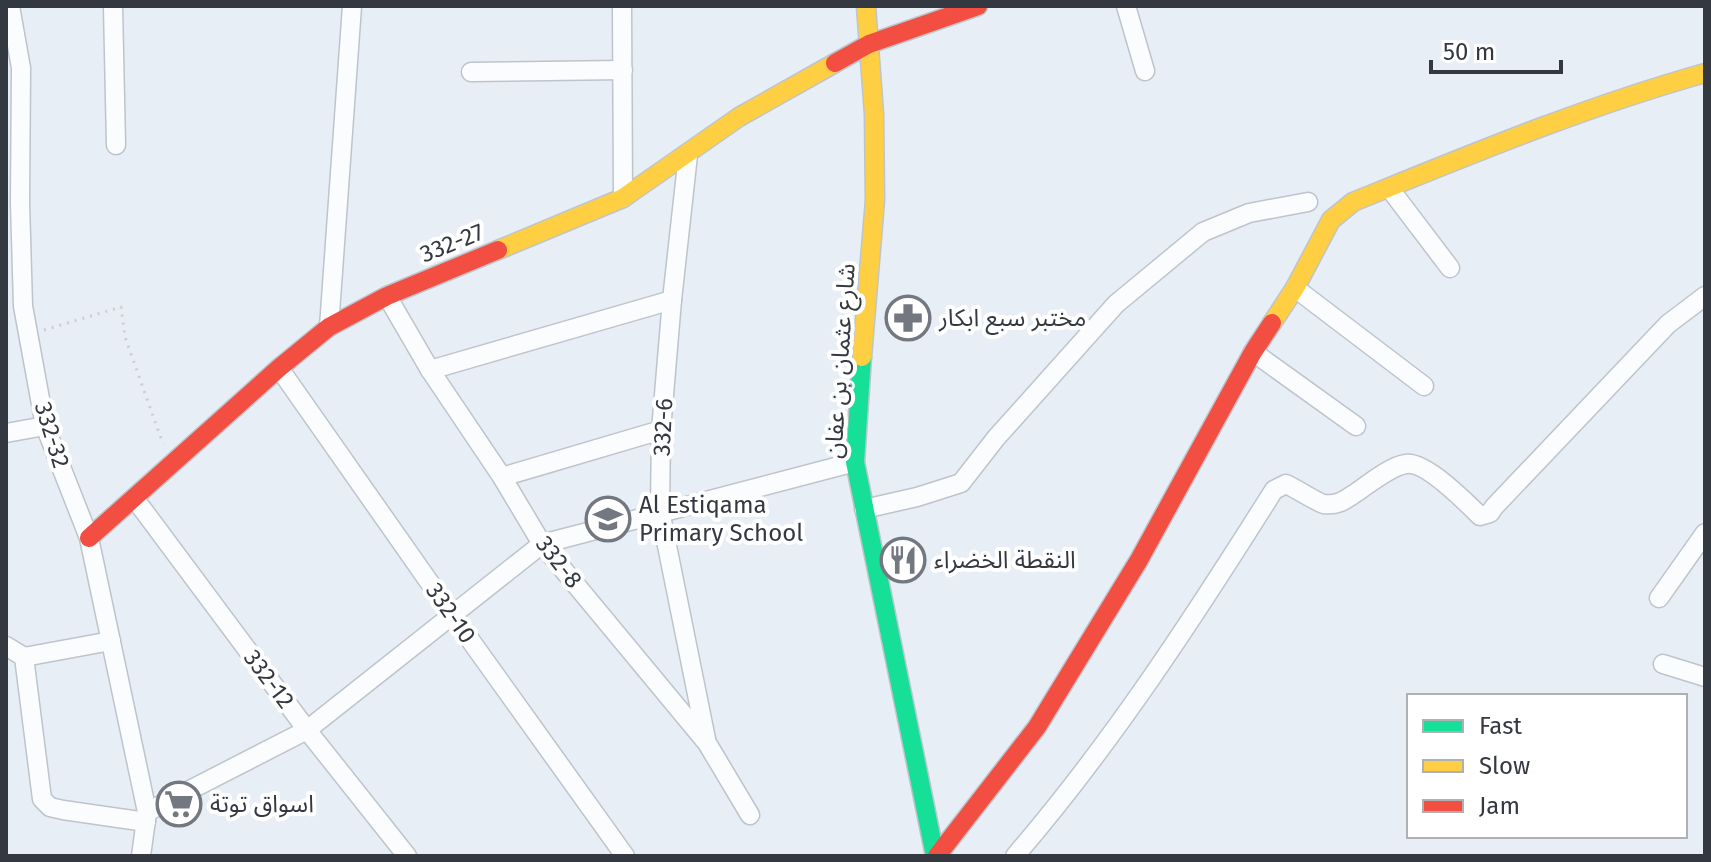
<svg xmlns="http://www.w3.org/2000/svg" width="1711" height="862" font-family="'Fira Sans','Noto Sans Arabic',sans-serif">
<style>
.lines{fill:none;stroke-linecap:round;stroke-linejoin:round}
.street-casing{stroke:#bec4cb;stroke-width:21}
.fast-casing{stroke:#bec4cb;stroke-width:21}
.slow-casing{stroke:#bec4cb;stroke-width:21}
.jam-casing{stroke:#bec4cb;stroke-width:21}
.path{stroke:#ccced1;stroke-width:3;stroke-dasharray:2 6;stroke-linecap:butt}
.street{stroke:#fbfcfe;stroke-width:18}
.fast{stroke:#16e098;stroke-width:18}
.slow{stroke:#ffcf43;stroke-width:18}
.jam{stroke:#f24e42;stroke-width:18}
.labels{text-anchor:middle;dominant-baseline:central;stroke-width:8;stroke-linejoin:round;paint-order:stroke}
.street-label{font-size:24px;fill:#343941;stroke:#fff}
.poi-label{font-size:24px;fill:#343941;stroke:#fff;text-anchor:start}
</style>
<rect width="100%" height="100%" fill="#e7eef6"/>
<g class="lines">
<g class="street-casing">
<g id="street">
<polyline points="10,6 21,68 20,203 23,306 45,426 89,538 147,812 141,856"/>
<polyline points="113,6 116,145"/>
<polyline points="622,6 623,198"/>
<polyline points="1126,6 1145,71"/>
<polyline points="471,72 623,70"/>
<polyline points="688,155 672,300 661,430 660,511 706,739"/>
<polyline points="1390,189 1450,268"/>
<polyline points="1295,288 1424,386"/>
<polyline points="387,296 430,370 502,477 542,544 707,743 750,815"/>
<polyline points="329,327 352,6"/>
<polyline points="1253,352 1356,426"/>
<polyline points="279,368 453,616 625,856"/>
<polyline points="430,370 672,300"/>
<polyline points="6,433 45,426"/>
<polyline points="502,477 661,430"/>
<polyline points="135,499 307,730 407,856"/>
<polyline points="864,509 917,497 961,483 996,438 1116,304 1203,232 1249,213 1308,202"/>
<polyline points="1659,598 1705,533"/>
<polyline points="6,646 24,657 42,799 50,807 63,810 146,822"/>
<polyline points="24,657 111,641"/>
<polyline points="1663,664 1705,677"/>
<polyline points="147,812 307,730 542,544 855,462"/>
<path d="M1015,856C1113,742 1194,617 1274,490L1286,484C1295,488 1318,503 1324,504C1339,506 1346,499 1357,492C1370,483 1391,466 1406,464C1425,461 1466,502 1480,516L1490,513L1494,507L1668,324L1705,296"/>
</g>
</g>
<g class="fast-casing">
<polyline id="fast" points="862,357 855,462 935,856"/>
</g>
<g class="slow-casing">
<g id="slow">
<polyline points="498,250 623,198 739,117 835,63"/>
<path d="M1272,323L1295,288L1331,220L1353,202C1469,155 1584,107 1705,73"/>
<polyline points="862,357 875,200 874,114 866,6"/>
</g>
</g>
<g class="jam-casing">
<g id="jam">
<polyline points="835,63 869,44 978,6"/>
<polyline points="89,538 279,368 329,327 387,296 498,250"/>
<polyline points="937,856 1037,727 1139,560 1253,352 1272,323"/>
</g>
</g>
<polyline class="path" points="44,330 121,307 125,337 163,444"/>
<use href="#street" class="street"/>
<use href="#fast" class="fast"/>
<use href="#slow" class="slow"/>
<use href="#jam" class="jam"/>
</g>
<defs>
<g id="pharmacy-ring" transform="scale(2.3)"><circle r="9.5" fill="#fff" stroke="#737880" stroke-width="1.5"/><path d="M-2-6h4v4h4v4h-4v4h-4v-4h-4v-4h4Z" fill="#737880"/></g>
<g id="school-ring" transform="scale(2.3)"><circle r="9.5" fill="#fff" stroke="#737880" stroke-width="1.5"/><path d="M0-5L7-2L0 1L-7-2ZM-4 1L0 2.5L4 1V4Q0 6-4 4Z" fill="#737880"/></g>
<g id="restaurant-ring" transform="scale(2.3)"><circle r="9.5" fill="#fff" stroke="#737880" stroke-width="1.5"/><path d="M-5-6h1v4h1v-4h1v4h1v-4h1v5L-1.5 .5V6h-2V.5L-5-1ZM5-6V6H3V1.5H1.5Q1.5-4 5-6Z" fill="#737880"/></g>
<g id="supermarket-ring" transform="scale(2.3)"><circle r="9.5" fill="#fff" stroke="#737880" stroke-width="1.5"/><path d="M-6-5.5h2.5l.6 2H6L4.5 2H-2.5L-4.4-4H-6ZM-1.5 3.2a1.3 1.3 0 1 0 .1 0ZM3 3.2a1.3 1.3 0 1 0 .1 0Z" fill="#737880"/></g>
</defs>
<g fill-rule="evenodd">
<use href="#pharmacy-ring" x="908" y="318"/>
<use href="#school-ring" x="608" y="519"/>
<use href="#restaurant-ring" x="903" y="560"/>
<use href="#supermarket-ring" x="179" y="804"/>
</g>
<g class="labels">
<g class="street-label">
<text transform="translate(452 243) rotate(-22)">332-27</text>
<text transform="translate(840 361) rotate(-86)">شارع عثمان بن عفان</text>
<text transform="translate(663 427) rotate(-87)">332-6</text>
<text transform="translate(52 435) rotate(73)">332-32</text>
<text transform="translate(559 562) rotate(52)">332-8</text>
<text transform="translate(451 613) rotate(55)">332-10</text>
<text transform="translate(269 679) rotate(53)">332-12</text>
</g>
<g class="poi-label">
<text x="939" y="318">مختبر سبع ابكار</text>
<text x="639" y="505">Al Estiqama<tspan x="639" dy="28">Primary School</tspan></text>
<text x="934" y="560">النقطة الخضراء</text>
<text x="210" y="804">اسواق توتة</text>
</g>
</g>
<rect width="1711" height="862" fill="none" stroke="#343941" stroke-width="16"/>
<rect x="1407" y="694" width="280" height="144" fill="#ffffff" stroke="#aeb0b3" stroke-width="2"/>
<rect x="1423" y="720" width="40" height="12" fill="#16e098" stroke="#aeb0b3" stroke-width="2"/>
<text x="1479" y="734" font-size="24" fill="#343941">Fast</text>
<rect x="1423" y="760" width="40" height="12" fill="#ffcf43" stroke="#aeb0b3" stroke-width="2"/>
<text x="1479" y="774" font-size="24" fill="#343941">Slow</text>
<rect x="1423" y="800" width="40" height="12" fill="#f24e42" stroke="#aeb0b3" stroke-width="2"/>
<text x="1479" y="814" font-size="24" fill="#343941">Jam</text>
<path d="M1431 60v12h130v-12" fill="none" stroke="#343941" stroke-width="4"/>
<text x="1443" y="60" font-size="24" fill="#343941" stroke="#ffffff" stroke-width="6" paint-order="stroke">50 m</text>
</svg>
